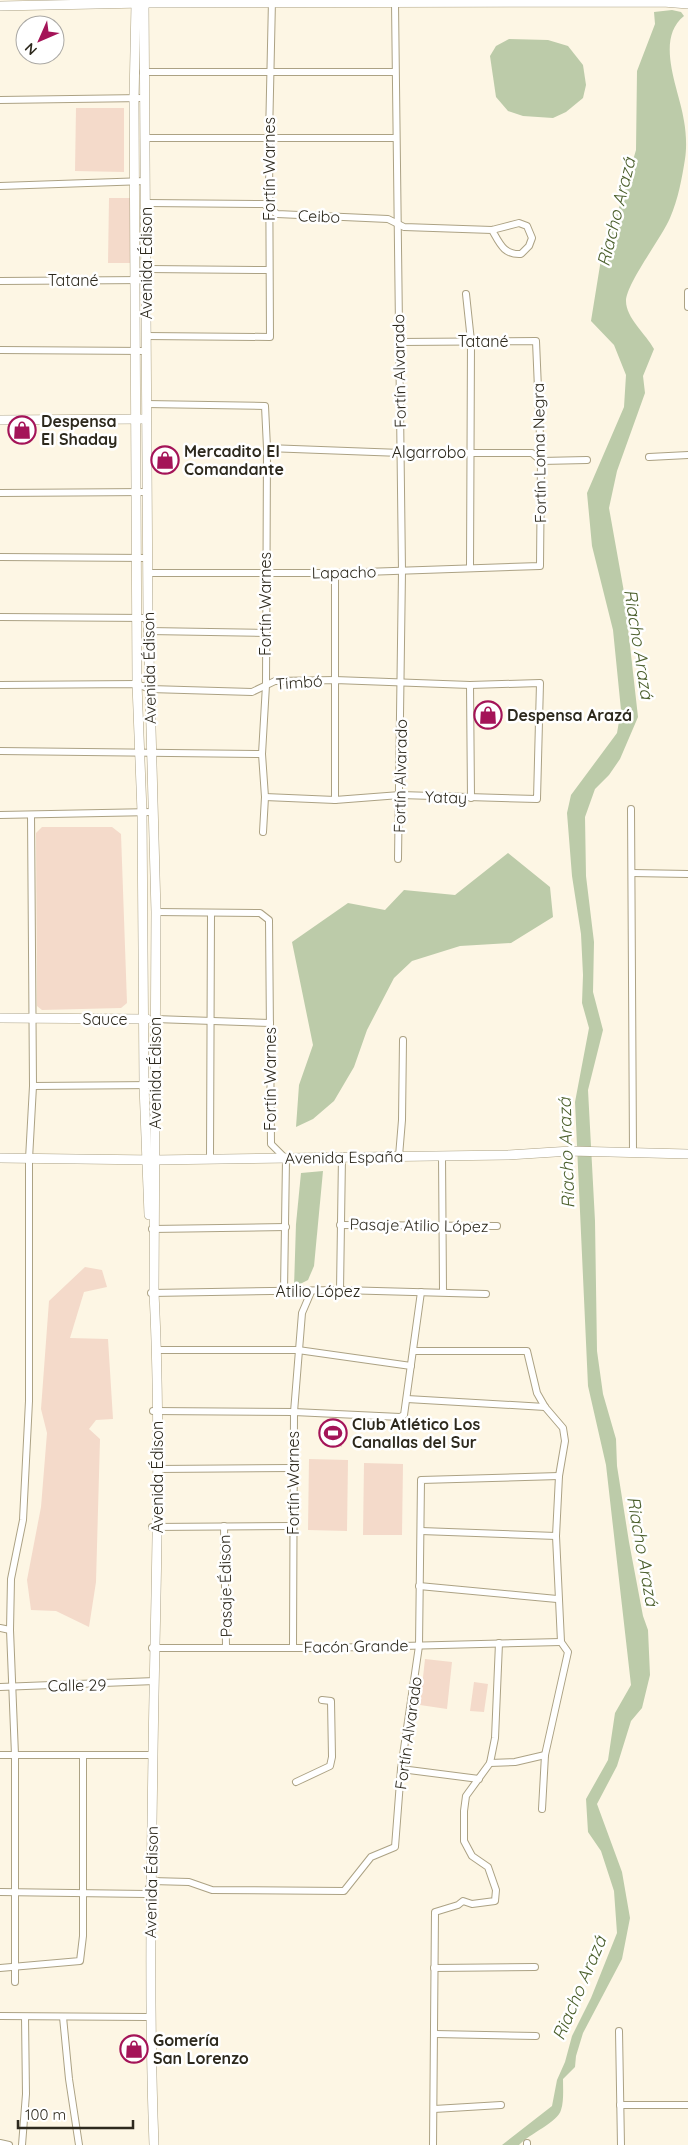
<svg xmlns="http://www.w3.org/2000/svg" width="688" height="2145" font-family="Quicksand,sans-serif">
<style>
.green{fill:#f4daca}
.water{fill:#bccba9}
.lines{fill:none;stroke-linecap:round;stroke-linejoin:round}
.street-casing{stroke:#aca284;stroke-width:8}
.secondary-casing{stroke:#aca284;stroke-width:10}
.street{stroke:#fff;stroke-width:6}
.secondary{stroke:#fff;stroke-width:9}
.labels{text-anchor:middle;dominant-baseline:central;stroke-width:5;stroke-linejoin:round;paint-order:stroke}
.street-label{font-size:16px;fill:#2d291d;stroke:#fff}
.poi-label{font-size:16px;font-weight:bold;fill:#2d291d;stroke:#fff;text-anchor:start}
.water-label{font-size:18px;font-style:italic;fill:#4b5f2c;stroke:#fff}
</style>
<rect width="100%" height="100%" fill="#fdf6e4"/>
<g class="green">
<polygon points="76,108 124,108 124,172 75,171"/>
<polygon points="109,198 131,198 130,263 108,263"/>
<polygon points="42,827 112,827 121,834 127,1003 121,1008 42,1010 37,1006 36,833"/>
<polygon points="85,1267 102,1270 107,1287 84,1292 70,1338 108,1339 113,1419 96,1420 89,1429 100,1439 96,1582 89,1627 56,1611 31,1610 27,1580 41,1507 47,1433 41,1409 49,1301"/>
<polygon points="323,1421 343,1421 342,1447 322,1444"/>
<polygon points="309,1459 348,1460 347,1531 308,1530"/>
<polygon points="364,1463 403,1464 402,1535 363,1535"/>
<polygon points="425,1659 452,1662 447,1709 420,1705"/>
<polygon points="474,1682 488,1684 484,1712 470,1711"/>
</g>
<g class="water">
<path d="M672,10L681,12L684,16C654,40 680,91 684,121C686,132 687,147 685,159C682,178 678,200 670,218C662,237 626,284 626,301C626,318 646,334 654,349L643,376L645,393L617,471L609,508L624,592L638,717L620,759L609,775L595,789L585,817L586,876L594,942L593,992L603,1030L588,1090L595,1221L597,1351L603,1394L616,1439L617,1466L629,1542L643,1616L648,1630L650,1675L642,1708L631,1721L617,1766L597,1804L622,1872L630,1918L622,1959L583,2033L576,2056L575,2067L563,2079C563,2089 564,2101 561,2110C558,2122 529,2134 519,2145H502L552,2106L557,2080L565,2062L572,2036L591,1998L617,1933L614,1891L601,1851L588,1832L586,1799L608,1760L615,1713L631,1685L606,1465L588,1386L575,1102L589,1028L582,1003L583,975L581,934L572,876L567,813L571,795L617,733L621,710L613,630L592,546L587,493L624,407L626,375L614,345L591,321L602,253L619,208L636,150L637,71L655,24L654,12Z"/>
<polygon points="509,39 548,40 568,46 583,65 586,85 583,98 566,112 553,118 523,116 508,111 496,97 490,56 496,46"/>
<polygon points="508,853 550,887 553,917 511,943 460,946 412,961 394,978 367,1030 354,1067 334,1101 313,1119 296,1127 299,1085 313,1045 292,942 348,903 385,910 404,890 455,895"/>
<polygon points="323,1171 314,1266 308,1280 294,1287 296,1224 301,1173"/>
</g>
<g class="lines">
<g class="street-casing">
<g id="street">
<polyline points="395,3 402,571 398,859"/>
<polyline points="143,72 395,72"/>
<polyline points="0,100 143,98"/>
<polyline points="145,138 395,138"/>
<polyline points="0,186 146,181"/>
<path d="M147,203L264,204L277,214L388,219L404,227L492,230L519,223L527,226L532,238L529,246L521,254C504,255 500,244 492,230"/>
<polyline points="147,269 269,270"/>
<polyline points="0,281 146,280"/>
<polyline points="688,292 688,307"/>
<polyline points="466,294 471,341 470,567"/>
<polyline points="146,336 270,337 269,137 272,0"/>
<polyline points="0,350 146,351"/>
<polyline points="146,404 265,406 267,448 266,685 262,754 265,797 263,832"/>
<polyline points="267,448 401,453 532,453 541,461 587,460"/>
<polyline points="649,457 688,455"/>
<polyline points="0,493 148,492"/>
<polyline points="0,557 148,558"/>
<polyline points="149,573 335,573 540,566 541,461 536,341 399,342"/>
<polyline points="335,573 335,800"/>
<polyline points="0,617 148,618"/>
<polyline points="149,631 266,633"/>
<polyline points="0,685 137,684 150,689 252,692 275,681 335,680 470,685 540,683 537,799 400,795 335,800 265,797"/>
<polyline points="470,685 471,798"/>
<polyline points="0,751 262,754"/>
<polyline points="631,809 633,1151"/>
<polyline points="0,815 153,812"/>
<polyline points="632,873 688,874"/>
<polyline points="156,912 260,913 269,920 271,1144 286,1159 284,1291"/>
<polyline points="155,1019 270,1023"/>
<polyline points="33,1086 154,1085"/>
<polyline points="442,1155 443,1291"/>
<polyline points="399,1156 402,1120 403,1040"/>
<polyline points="210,1158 211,913"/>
<polyline points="340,1225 497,1226"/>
<polyline points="152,1229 286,1227"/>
<polyline points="340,1290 342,1156"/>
<polyline points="151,1293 340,1290 486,1294"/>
<polyline points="157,1350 298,1350 411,1366"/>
<polyline points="413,1351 527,1351 537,1393 545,1407 563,1428 565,1441 559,1476 556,1536 561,1642 568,1652 545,1755 542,1809"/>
<polyline points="407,1399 545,1407"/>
<polyline points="153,1411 294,1412 400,1417 404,1415 421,1292"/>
<polyline points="157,1469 292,1468"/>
<polyline points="224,1526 226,1646"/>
<polyline points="152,1527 292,1526"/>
<polyline points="421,1531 556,1536"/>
<polyline points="419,1586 557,1599"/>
<polyline points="0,1628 10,1630"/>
<polyline points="293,1647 294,1412 302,1313 311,1292"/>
<polyline points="152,1648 324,1648 561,1642"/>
<polyline points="0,1687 155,1681"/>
<polyline points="0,1755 153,1755"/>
<polyline points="490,1763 515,1762 545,1755"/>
<polyline points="401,1769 479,1779"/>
<polyline points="296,1782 330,1766 332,1757 331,1701 322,1700"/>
<polyline points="0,1892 146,1894 152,1881 189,1882 212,1890 344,1891 371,1857 395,1847 401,1769 419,1646 421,1480 559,1476"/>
<polyline points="0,1968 80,1961 83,1936 83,1756"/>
<polyline points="434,1968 535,1967"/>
<polyline points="15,1982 15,1755 10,1630 11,1579 23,1520 29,1401 29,1159 33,1086 31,815"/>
<polyline points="0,2016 147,2017"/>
<polyline points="63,2017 69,2079 79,2145"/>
<polyline points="619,2031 621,2145"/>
<polyline points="435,2034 536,2036"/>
<polyline points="620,2105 688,2105"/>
<polyline points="434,2109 501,2105"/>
<polyline points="0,2143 9,2145"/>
<polyline points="527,2143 527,2145"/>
<polyline points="22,2145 26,2094 25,2017"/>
<polyline points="433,2145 435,1912 458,1905 463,1901 472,1904 495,1901 496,1890 488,1867 472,1856 464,1841 464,1811 466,1796 490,1763 495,1738 499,1643"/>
</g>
</g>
<g class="secondary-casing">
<g id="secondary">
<path d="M144,0L148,618L156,912L154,1293C162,1447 155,1601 153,1755C151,1885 149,2015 154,2145"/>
<polyline points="136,4 134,99 137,684 142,812 144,1085 149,1215"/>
<polyline points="0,6 144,3 663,2 688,4"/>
<polyline points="0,420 142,419"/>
<polyline points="0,1018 147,1019"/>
<polyline points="0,1158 154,1160 508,1155 571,1151 688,1154"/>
</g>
</g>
<use href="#street" class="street"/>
<use href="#secondary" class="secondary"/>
</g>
<defs>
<g id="shop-ring" transform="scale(1.4375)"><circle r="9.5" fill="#fff" stroke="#a41458" stroke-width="1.5"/><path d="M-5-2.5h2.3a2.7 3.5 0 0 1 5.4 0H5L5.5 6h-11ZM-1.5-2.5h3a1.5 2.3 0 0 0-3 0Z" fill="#a41458"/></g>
<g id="stadium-ring" transform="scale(1.4375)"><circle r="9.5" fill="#fff" stroke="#a41458" stroke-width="1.5"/><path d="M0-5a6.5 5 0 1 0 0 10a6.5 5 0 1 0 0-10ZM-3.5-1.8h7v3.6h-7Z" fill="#a41458"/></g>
</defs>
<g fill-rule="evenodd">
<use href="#shop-ring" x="22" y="430"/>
<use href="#shop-ring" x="165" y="460"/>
<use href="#shop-ring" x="488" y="715"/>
<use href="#stadium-ring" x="333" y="1433"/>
<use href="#shop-ring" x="134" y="2049"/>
</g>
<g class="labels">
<g class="street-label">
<text transform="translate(269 169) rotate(-90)">Fortín Warnes</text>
<text transform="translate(319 216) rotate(2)">Ceibo</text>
<text transform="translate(146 263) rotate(-90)">Avenida Édison</text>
<text x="73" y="280">Tatané</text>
<text x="483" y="341">Tatané</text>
<text transform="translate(399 371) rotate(-91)">Fortín Alvarado</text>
<text x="429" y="452">Algarrobo</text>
<text transform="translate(539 453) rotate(-91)">Fortín Loma Negra</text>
<text transform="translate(344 572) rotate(-1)">Lapacho</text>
<text transform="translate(265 604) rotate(-90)">Fortín Warnes</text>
<text transform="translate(149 668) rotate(-91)">Avenida Édison</text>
<text transform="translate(299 682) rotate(-4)">Timbó</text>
<text transform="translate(400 776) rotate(-89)">Fortín Alvarado</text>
<text transform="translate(446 797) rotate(2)">Yatay</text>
<text x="105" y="1019">Sauce</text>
<text transform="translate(155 1073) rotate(-90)">Avenida Édison</text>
<text transform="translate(270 1079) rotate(-90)">Fortín Warnes</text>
<text transform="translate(344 1157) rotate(-1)">Avenida España</text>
<text transform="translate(419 1225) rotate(1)">Pasaje Atilio López</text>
<text x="318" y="1291">Atilio López</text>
<text transform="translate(157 1477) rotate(-90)">Avenida Édison</text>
<text transform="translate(293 1483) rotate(-90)">Fortín Warnes</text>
<text transform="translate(225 1586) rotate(-91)">Pasaje Édison</text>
<text transform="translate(356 1646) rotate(-1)">Facón Grande</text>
<text transform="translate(77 1685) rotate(-1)">Calle 29</text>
<text transform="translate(408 1733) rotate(-82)">Fortín Alvarado</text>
<text transform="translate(151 1882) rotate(-89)">Avenida Édison</text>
</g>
<g class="poi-label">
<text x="41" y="421">Despensa<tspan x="41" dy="18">El Shaday</tspan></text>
<text x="184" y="451">Mercadito El<tspan x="184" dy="18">Comandante</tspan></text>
<text x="507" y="715">Despensa Arazá</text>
<text x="352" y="1424">Club Atlético Los<tspan x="352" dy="18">Canallas del Sur</tspan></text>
<text x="153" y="2040">Gomería<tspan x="153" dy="18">San Lorenzo</tspan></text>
</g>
<g class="water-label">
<text transform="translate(616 212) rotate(-76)">Riacho Arazá</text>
<text transform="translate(639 644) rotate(81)">Riacho Arazá</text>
<text transform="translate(566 1153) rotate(-92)">Riacho Arazá</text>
<text transform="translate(643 1551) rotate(80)">Riacho Arazá</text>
<text transform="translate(579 1988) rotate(-67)">Riacho Arazá</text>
</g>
</g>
<g transform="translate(40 40) rotate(225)"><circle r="24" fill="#ffffff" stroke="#aba9a5"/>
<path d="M0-4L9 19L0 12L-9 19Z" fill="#a41458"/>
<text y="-8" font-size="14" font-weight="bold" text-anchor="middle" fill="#2d291d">N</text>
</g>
<path d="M18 2120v8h115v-8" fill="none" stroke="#2d291d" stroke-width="2.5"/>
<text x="25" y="2120" font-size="15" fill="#2d291d" stroke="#ffffff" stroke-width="4" paint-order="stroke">100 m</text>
</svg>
